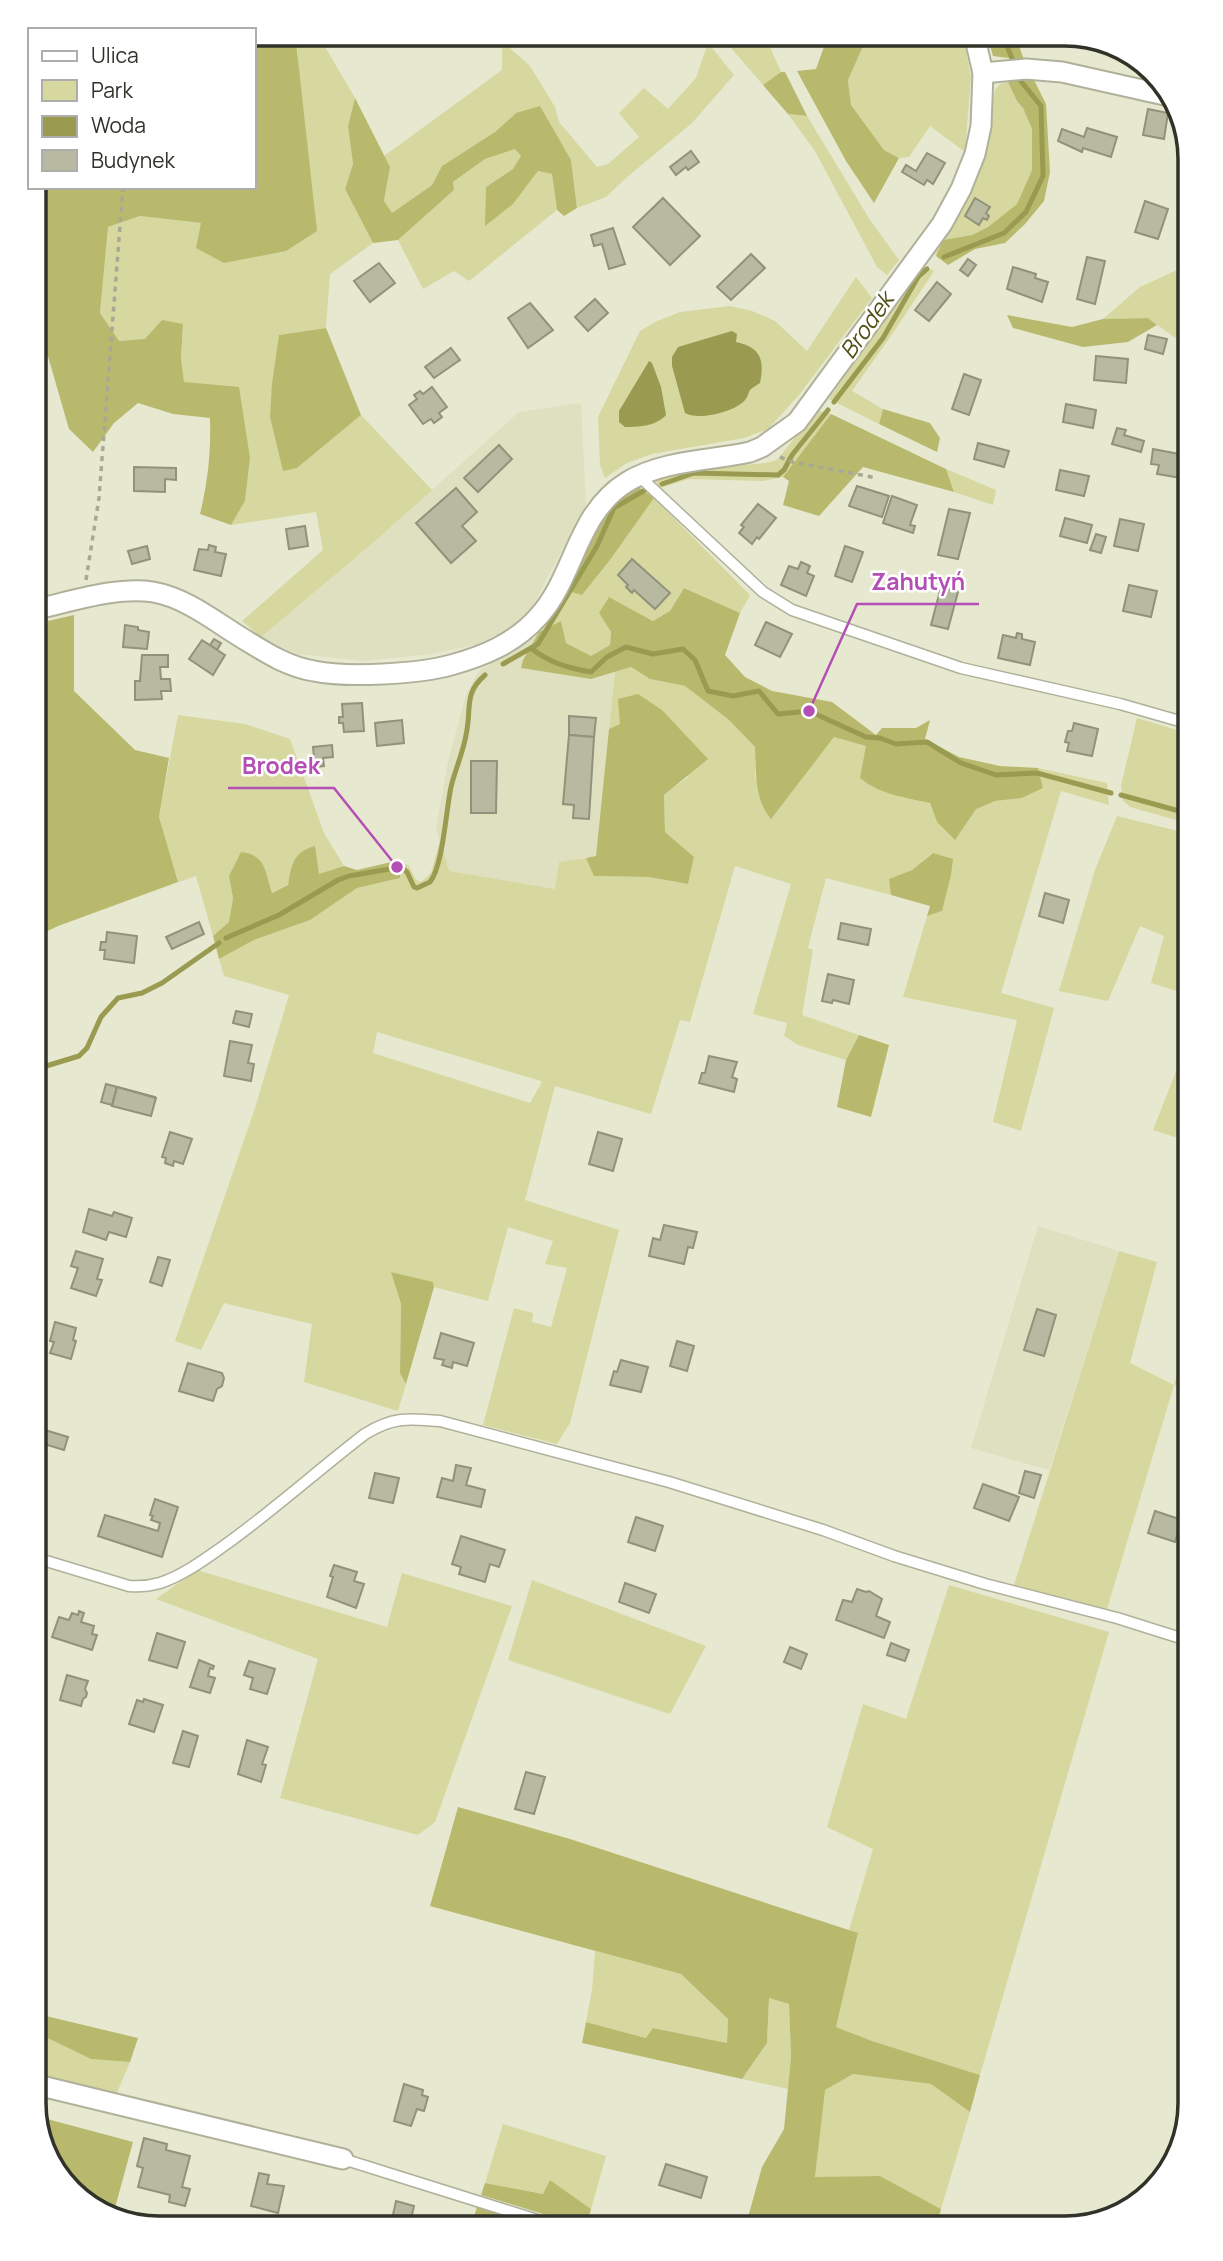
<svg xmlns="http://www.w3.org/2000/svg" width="1223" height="2261" font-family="Manrope,sans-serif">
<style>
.built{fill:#dfe0c0}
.green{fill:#d6d89f;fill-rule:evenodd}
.forest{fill:#b8b96d}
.water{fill:#9a9b50}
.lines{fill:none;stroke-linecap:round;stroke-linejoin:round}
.stream{stroke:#9a9b50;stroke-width:5}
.building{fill:#b8b9a1;stroke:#92927c;stroke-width:2}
.lane-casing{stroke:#b0b19a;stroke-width:13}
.street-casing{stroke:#b0b19a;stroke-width:23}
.path{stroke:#a8a995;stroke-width:3.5;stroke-dasharray:5 5;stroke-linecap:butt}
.lane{stroke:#fff;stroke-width:10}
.street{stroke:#fff;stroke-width:19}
.labels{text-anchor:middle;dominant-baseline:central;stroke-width:5;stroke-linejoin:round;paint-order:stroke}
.water-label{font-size:23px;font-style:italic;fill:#4f4f16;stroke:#fff}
.rim{fill:none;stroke:#313228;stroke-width:3.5}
.leader{fill:none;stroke:#b34fb5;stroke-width:2.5}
.callout-dot{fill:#b34fb5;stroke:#fff;stroke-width:2.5}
.callout-label{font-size:23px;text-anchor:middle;font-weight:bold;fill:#b34fb5;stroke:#fff;stroke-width:5;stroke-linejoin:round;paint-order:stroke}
</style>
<rect width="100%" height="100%" fill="#e7e8d0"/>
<g class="built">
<polygon points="581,403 586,505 532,607 514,626 478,644 432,654 364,661 297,654 261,637 374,542 519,412"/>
<polygon points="539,632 523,660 521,668 591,679 615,672 596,856 559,862 556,889 449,871 436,829 448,761 466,695 478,672"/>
<polygon points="1038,1226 1119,1251 1049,1470 971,1448"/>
</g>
<g class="green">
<polygon points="295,33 317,33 355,98 348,126 353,164 345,189 373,243 330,274 326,328 279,335 283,470 297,468 361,415 432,490 374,542 261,637 242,621 323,550 316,512 231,525 245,501 250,458 184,382 181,358 183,324 145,340 118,341 100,313 108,227 140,216 201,223 224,263 242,259 298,54"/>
<polygon points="718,33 764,33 781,72 763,85"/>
<polygon points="869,33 963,34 971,77 965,152 930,126 909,157 899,158 884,150 851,105 848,80"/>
<polygon points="502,41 530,66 555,107 559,122 597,167 608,164 639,137 619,113 644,88 668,109 696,78 708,43 734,75 692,123 626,178 606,197 577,208 571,160 516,113 495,132 442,166 432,185 392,213 384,201 390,167 384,156 502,70"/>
<polygon points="1008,82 1017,101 1023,108 1032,129 1032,170 1017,204 988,227 972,235 943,240 936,256 933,250 969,193 984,160 995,90 1000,84"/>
<polygon points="788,114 807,116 870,220 899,260 887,275 877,267 815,151"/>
<polygon points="515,149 522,155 513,169 486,187 513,204 538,171 552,174 557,210 469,281 454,271 423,289 398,240 454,190 452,183 485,159"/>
<polygon points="922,265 934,271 893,333 852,391 883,409 879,424 829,399"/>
<polygon points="1179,269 1190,269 1190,342 1174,337 1148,318 1103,319 1140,287"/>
<polygon points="856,277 872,298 799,395 768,429 744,438 652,454 627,463 605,478 600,465 598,417 640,331 655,322 680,312 730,306 752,311 775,321 807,351"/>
<path d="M817,410L831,414L783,477L763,481L689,479L660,488L655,480C681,459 744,471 777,460Z"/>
<polygon points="946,469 996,490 993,505 954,492"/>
<polygon points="654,498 750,595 740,613 684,588 670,611 653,621 609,597 599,613 611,632 610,645 591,656 566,643 561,621 539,632 564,590 582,595 610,560"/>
<path d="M631,667L650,679L685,686L729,720L755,747V777L770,818L834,737L867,746L900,797L930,803L937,822L995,801L1022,798L1043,788L1038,768L1107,783L1109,805L1061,791L1001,993L1054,1008L1021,1131L993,1122L1017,1020L903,997L927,916L942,911L932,853L912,870L889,879L891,895L826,878L808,948L813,950L802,1015L859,1035L846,1060L798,1045L784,1036L787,1023L753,1014L791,884L735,866L690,1022L680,1020L651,1114L555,1086L525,1200L619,1230L570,1423L557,1444L483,1425L514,1308L533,1313L532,1322L551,1327L567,1268L545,1264L553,1241L508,1227L488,1301L434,1287L432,1282L391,1272L401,1304L400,1372L406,1384L398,1411L304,1382L312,1324L224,1303L201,1350L175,1341L255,1108L289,995L224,976L219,959L254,940L310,920L357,888L400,878V860L409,866L416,880L421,882L431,873L440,840L449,871L555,889L559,862L586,858L595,876L649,877L688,884L694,857L665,832L664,795L689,776L620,725L609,729L615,672ZM377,1032L541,1081L542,1082L530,1103L373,1053Z"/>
<polygon points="178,715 245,724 290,739 324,833 344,866 319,874 293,862 288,885 271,893 229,876 233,898 229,922 213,936 196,876 178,882 159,817"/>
<polygon points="1137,718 1190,734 1190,824 1130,807 1123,801 1121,786"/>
<polygon points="1117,816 1190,834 1190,995 1151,983 1164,936 1140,926 1108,1001 1059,991 1095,870"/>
<polygon points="1177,1069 1190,1073 1190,1142 1153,1130"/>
<polygon points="1119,1251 1157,1262 1130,1363 1174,1385 1190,1334 1190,1389 1174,1385 1107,1609 1014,1585"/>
<polygon points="197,1570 387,1627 402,1573 512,1606 435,1822 418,1835 280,1798 318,1659 156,1599"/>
<polygon points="532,1580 706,1646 670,1714 508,1660"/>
<polygon points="949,1585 1109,1632 980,2075 872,2041 836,2027 858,1934 849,1930 873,1849 827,1827 863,1704 906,1719"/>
<polygon points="595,1951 681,1974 728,2019 727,2043 654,2028 647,2038 586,2022 592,1990"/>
<polygon points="769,1998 789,2004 791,2057 788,2089 742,2079 767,2043"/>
<polygon points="33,2031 91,2059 130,2062 116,2095 33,2075"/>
<polygon points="853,2074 931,2084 970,2112 941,2209 880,2176 815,2178 824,2090"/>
<polygon points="503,2124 606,2156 591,2209 550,2180 544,2194 485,2183"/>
<polygon points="451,2218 473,2220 477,2228 445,2228"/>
</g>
<g class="forest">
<path d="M254,33H295L317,231L286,251L224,263L196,248L201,223L140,216L108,227L100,313L119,341L145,339L162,320L183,324L181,358L184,382L239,387L250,458L245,501L231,525L200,514C208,482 211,451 210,418L173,414L138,403L114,423L93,452L69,429L45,346L33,320V187H254Z"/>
<polygon points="829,33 869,33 848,80 851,105 884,150 899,158 874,203 846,161 797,71 816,69"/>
<polygon points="987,34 1015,34 1024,60 993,56"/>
<polygon points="781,72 785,72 807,116 788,114 763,85"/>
<polygon points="1033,78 1046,104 1050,172 1044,201 1025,224 1005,243 975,249 948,265 936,256 943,240 972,235 988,227 1017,204 1032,170 1032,129 1023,108 1017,101 1008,82"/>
<polygon points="355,98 390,167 384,201 392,213 432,185 442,166 495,132 516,113 540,106 571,160 577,208 564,216 557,210 552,174 538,171 513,204 485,226 486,187 513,169 521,156 515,149 485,159 453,182 454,190 398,240 373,243 345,189 353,164 348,126"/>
<polygon points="1007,315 1072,327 1103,319 1148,318 1157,325 1128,342 1083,347 1013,328"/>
<polygon points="326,328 361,415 297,468 283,471 270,417 272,384 279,335"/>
<polygon points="883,409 930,423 940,438 937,452 879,424"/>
<polygon points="831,414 946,469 954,492 863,467 819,516 783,505 789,481 783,477"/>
<polygon points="637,486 654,498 610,560 582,595 564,590 612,502"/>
<path d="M684,588L740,613L725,655L745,677L772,691L832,702L876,735L882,728H916L930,720L925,739L959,757L1000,766L1038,768L1043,788L1022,798L995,801L976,809L955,840L937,822L930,803C906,798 879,794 860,778L866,746L834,737L771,819C754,799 756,771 755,747L729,720L685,686L650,679L631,667L591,679L521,668L523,660L539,632L561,621L566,643L591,656L610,645L611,632L599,613L609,597L653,621L670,611Z"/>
<polygon points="74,615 74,691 135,750 169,758 159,817 178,882 58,926 33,938 33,917 37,915 33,733 43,682 48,621"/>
<polygon points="638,694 662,710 708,759 664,795 665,832 694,857 688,884 649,877 594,876 586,858 596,856 609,729 620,724 618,699"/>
<path d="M315,846L319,874L344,866L357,870L400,860V878L357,888L310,920L254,940L219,959L213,936L229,922L233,898L229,876L241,852C267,855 265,873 272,893L288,885C292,864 292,853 315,846Z"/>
<polygon points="933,853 953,859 951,875 942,911 927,916 930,906 891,895 889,879 912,870"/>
<polygon points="859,1035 889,1045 871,1117 837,1107 846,1060"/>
<polygon points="391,1272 433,1282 434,1287 406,1384 400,1373 401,1304"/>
<polygon points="458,1807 570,1839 858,1933 836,2027 872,2041 980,2075 970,2112 931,2084 853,2074 825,2090 815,2177 880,2176 941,2209 936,2228 745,2228 762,2167 784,2129 791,2057 789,2004 769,1998 767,2043 742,2079 582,2043 586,2022 646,2038 653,2028 727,2043 728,2019 681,1974 430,1906"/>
<polygon points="33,2009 46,2016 138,2038 130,2062 91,2059 33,2031"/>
<polygon points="36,2116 133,2142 113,2215 89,2206 43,2151"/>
<polygon points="550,2180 591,2209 586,2227 481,2195 485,2183 543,2194"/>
<polygon points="478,2204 551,2228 477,2228 473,2220"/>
</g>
<g class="water">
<path d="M732,331L737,334L736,342C760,347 765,359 760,383C757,385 753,387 750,390C748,393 748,397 745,400C735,412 698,421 685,413L672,366V357L678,347Z"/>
<path d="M649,361L652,363L661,387L666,415C656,426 639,427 625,427L619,422V411Z"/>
</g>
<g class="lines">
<g class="stream">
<polyline points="1002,34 1014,63"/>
<polyline points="944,257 1004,233 1026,212 1043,176 1041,106 1020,80"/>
<polyline points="834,402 883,338 918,277 927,269"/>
<polyline points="662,484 694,473 778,475 784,470 792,455 828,410"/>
<path d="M531,648C549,663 569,668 591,672L607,657L626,647L653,654L683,649L695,660L708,691L733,696L759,691L778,714L809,711L866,737L880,738L896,744L927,742L961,763L996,775L1037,773L1111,793"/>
<polyline points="503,664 538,644 597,546 614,508 645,490"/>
<polyline points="1121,795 1190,814"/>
<path d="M226,938L279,915L338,880L349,876L401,867L407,872L414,887L417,888L430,882C443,866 446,810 451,787C455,770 463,753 466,735C472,709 463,694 485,675"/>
<polyline points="33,1070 79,1056 87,1048 101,1017 118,998 142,993 162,983 219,943"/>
</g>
</g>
<g class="building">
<polygon points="1148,109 1168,113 1164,139 1143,135"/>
<polygon points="1087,128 1117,137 1111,157 1083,148 1082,152 1058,141 1062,129 1084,137"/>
<polygon points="691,151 699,162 688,170 686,167 676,175 670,167"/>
<polygon points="927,153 945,163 933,184 927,180 924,185 902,172 906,165 916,171"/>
<polygon points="663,198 700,236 670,265 633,227"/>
<polygon points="975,198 990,207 986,213 989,216 987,220 983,218 979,225 965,216"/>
<polygon points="1145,201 1168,209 1158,239 1135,232"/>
<polygon points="613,228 625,264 609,269 602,244 594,246 591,235"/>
<polygon points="751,254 765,268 731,300 717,287"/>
<polygon points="1087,257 1105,261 1095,304 1077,299"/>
<polygon points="968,259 976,265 968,276 960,270"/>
<polygon points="379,263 395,283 370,302 354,281"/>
<polygon points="1013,267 1036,274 1035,278 1048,282 1042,302 1007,289"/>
<polygon points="937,282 951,294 929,321 915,310"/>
<polygon points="595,299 608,313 588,331 575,317"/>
<polygon points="530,303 553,330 528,348 508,318"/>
<polygon points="1148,335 1167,339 1163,354 1145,349"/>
<polygon points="451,348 460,360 434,378 425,367"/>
<polygon points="1096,356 1128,359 1126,383 1094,380"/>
<polygon points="964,374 981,380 969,415 952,409"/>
<polygon points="432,387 447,407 439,413 442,417 434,423 431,419 423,424 409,405 417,399 414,395 420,391 423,394"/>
<polygon points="1066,404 1096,410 1093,428 1063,422"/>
<polygon points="1117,428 1126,430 1124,435 1144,441 1141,452 1112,444"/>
<polygon points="978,443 1009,451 1004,467 974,459"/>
<polygon points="499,445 512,459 478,492 464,478"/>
<polygon points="1153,449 1190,456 1187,479 1157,474 1159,465 1151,464"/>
<polygon points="134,467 176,468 176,480 165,479 165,492 134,491"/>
<polygon points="1060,470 1089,476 1084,496 1056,490"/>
<polygon points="857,486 889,496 882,517 849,506"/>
<polygon points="456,488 477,512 462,526 476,541 451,563 416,523"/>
<polygon points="892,496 917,505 910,525 915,526 913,533 883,523"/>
<polygon points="758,504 776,518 759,539 757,537 752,544 739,533 744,527 741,525"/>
<polygon points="949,509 970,513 958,559 938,555"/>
<polygon points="1065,518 1092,525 1087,543 1060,536"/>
<polygon points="1120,519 1144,524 1138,551 1114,546"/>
<polygon points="305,526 308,546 289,549 286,529"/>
<polygon points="1096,534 1106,537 1101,553 1090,550"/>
<polygon points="209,545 216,547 215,552 226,554 221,576 194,570 199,549 208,550"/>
<polygon points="147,546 150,559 132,564 128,551"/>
<polygon points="845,546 863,552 852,582 835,576"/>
<polygon points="632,559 670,593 655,609 634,590 632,593 626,587 628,585 618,575"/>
<polygon points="801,562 810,566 807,573 814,576 806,596 781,585 789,566 798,569"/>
<polygon points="1129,585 1157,591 1151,617 1123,611"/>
<polygon points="941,587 958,592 948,629 931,625"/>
<polygon points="766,622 792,634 780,657 755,645"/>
<polygon points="125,625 138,627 138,630 149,632 147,649 123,647"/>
<polygon points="1017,633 1022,634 1022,639 1035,642 1030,665 998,658 1003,635 1016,638"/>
<polygon points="214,639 221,643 217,650 210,645"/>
<polygon points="202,640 225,655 213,675 189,659"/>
<polygon points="1183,654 1190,656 1190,677 1178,674"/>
<polygon points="142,655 168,655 168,667 160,667 161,679 170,679 171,691 161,691 162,699 135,700 135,681 140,681"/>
<polygon points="362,703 364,731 344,732 343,723 339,723 339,717 343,717 342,704"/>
<polygon points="569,716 596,718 594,737 569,735"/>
<polygon points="402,720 404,743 377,746 375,723"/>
<polygon points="1074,723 1098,729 1092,756 1067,751 1069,743 1065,742 1068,731 1072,731"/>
<polygon points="569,735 594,737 589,819 573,818 574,805 563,804"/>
<polygon points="332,745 333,757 323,758 324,766 315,767 313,747"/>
<polygon points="471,761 497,761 496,813 471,813"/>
<polygon points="1045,893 1069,900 1063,923 1039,916"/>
<polygon points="199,922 204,934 172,949 166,937"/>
<polygon points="841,923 871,929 868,945 838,939"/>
<polygon points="107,932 137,936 134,963 104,959 105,950 100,950 101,942 106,942"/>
<polygon points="828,974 854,980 849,1004 833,1000 832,1003 822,1001"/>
<polygon points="236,1011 252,1014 249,1027 233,1023"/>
<polygon points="230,1041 252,1045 248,1063 254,1064 251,1081 224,1076"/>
<polygon points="709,1056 737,1062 732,1077 737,1079 734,1092 699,1083 702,1073 705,1073"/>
<polygon points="106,1084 155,1097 155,1098 117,1087 112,1105 101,1102"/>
<polygon points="117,1087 156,1098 151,1116 112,1106"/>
<polygon points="170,1132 192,1139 183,1164 174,1161 173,1166 165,1163 166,1158 162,1157"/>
<polygon points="598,1132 622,1139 613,1171 589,1164"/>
<polygon points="89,1209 112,1216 114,1212 132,1218 126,1237 109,1232 106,1240 83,1232"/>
<polygon points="664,1225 697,1232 693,1248 688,1247 684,1264 649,1256 653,1238 660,1240"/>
<polygon points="76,1251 103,1259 97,1279 102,1280 96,1296 71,1288 78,1268 71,1266"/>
<polygon points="158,1257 170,1260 162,1286 150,1282"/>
<polygon points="1037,1309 1056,1315 1044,1356 1024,1350"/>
<polygon points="55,1322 76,1328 73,1340 76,1341 71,1359 50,1353 54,1342 50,1341"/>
<polygon points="441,1333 474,1343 467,1366 453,1362 452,1368 442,1365 444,1360 434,1358"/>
<polygon points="677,1341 694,1346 687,1371 670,1366"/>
<polygon points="621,1360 648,1367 641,1392 610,1385 614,1371 617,1372"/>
<polygon points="188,1363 222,1373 224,1378 222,1386 217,1389 213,1401 179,1391"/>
<polygon points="45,1430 68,1437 64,1450 41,1443"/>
<polygon points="456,1465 471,1468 466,1485 485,1490 481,1507 437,1497 442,1478 453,1481"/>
<polygon points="1025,1471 1041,1475 1034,1498 1019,1493"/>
<polygon points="375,1473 399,1478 393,1503 369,1498"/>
<polygon points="983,1484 1019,1497 1009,1521 974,1508"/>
<polygon points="155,1499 178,1507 162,1557 98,1536 105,1515 158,1531 160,1523 151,1520 153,1516 150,1515"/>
<polygon points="1155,1511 1182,1520 1175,1542 1148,1533"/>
<polygon points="636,1517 663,1526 655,1551 628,1542"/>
<polygon points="461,1536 505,1550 499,1567 490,1564 485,1582 459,1574 461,1567 452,1564"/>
<polygon points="334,1565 357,1572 354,1581 364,1584 356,1608 327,1597 333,1577 330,1576"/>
<polygon points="625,1583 656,1594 649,1613 619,1602"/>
<polygon points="857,1589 866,1592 869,1591 882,1599 876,1616 890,1622 884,1638 836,1620 843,1600 852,1602"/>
<polygon points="79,1611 84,1613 81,1622 94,1626 92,1634 97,1635 92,1650 52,1637 59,1617 69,1620 72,1613 78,1615"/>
<polygon points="157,1633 185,1642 177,1668 149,1660"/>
<polygon points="891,1643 909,1650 905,1661 887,1655"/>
<polygon points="790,1647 807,1654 801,1669 784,1662"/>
<polygon points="199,1660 214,1666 213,1669 210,1668 208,1676 215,1678 210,1693 190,1687"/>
<polygon points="249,1661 275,1669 267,1694 250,1689 253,1678 244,1675"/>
<polygon points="67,1675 88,1681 85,1689 87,1693 86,1697 83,1699 81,1706 60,1700"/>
<polygon points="144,1699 163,1705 154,1732 129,1724 137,1700 143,1702"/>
<polygon points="183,1731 198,1736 189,1767 173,1763"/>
<polygon points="247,1740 268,1747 262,1764 266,1765 261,1782 238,1774"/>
<polygon points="526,1772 545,1777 534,1814 515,1809"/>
<polygon points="404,2084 423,2090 422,2095 428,2097 424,2111 417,2109 411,2126 394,2121"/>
<polygon points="144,2138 167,2144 166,2150 190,2156 182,2187 190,2189 185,2206 169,2202 170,2195 138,2187 143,2168 137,2166"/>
<polygon points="666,2164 707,2177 701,2198 659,2185"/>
<polygon points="259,2173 269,2175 267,2184 284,2186 278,2213 251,2206"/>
<polygon points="396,2201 414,2206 409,2228 391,2224"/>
<polygon points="340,2219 366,2220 365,2228 339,2228"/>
</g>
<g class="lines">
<g class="lane-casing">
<g id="lane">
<polyline points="639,476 763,592 792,610 961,668 1120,704 1190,724"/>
<path d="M33,1557L129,1586C140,1587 149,1586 160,1583C184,1575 205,1559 225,1545C274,1510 318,1470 365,1434C392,1417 409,1418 440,1421L669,1482L823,1530L894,1556L985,1584L1117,1618L1190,1641"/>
<polyline points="343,2159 563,2228"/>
</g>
</g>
<g class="street-casing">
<g id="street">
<polyline points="983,73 1026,69 1062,72 1169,96"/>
<path d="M33,610C70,602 117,586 153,592C188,598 218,624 247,641C268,654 289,667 314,671C347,678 419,674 451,665C484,656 515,643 538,617C575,577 576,513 627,482C663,460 710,461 750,452L762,447L797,422L942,224L961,189L975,154L981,126L983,73L974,34"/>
<polyline points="33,2084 343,2159"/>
</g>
</g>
<g class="path">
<polyline points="780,457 793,462 877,478"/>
<polyline points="86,580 99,498 123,187"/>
</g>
<use href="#lane" class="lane"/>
<use href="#street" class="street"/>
</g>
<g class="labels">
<g class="water-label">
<text transform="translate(866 325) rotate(-55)">Brodek</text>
</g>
</g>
<path d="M0 0H1223V2261H0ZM159 46H1065A113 113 0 0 1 1178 159V2103A113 113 0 0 1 1065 2216H159A113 113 0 0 1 46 2103V159A113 113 0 0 1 159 46Z" fill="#fff" fill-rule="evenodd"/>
<path class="rim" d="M159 46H1065A113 113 0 0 1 1178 159V2103A113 113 0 0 1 1065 2216H159A113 113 0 0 1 46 2103V159A113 113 0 0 1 159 46Z"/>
<path class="leader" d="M809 711L857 604H979M397 867L334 788H228"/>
<g class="callout-dot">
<circle cx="809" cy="711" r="7"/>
<circle cx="397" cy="867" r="7"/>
</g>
<g class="callout-label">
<text x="918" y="590">Zahutyń</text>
<text x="281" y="774">Brodek</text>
</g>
<rect x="28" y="28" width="228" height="161" fill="#ffffff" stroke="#adada9" stroke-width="2"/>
<rect x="42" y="51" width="35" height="10" fill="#ffffff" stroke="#adada9" stroke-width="2"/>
<text x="91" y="63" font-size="21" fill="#313228">Ulica</text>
<rect x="42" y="80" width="35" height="21" fill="#d6d89f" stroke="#adada9" stroke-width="2"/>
<text x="91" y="98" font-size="21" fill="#313228">Park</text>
<rect x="42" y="116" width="35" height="21" fill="#9a9b50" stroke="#adada9" stroke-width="2"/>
<text x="91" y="133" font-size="21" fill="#313228">Woda</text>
<rect x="42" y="150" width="35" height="21" fill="#b8b9a1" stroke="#adada9" stroke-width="2"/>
<text x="91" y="168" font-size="21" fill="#313228">Budynek</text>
</svg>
